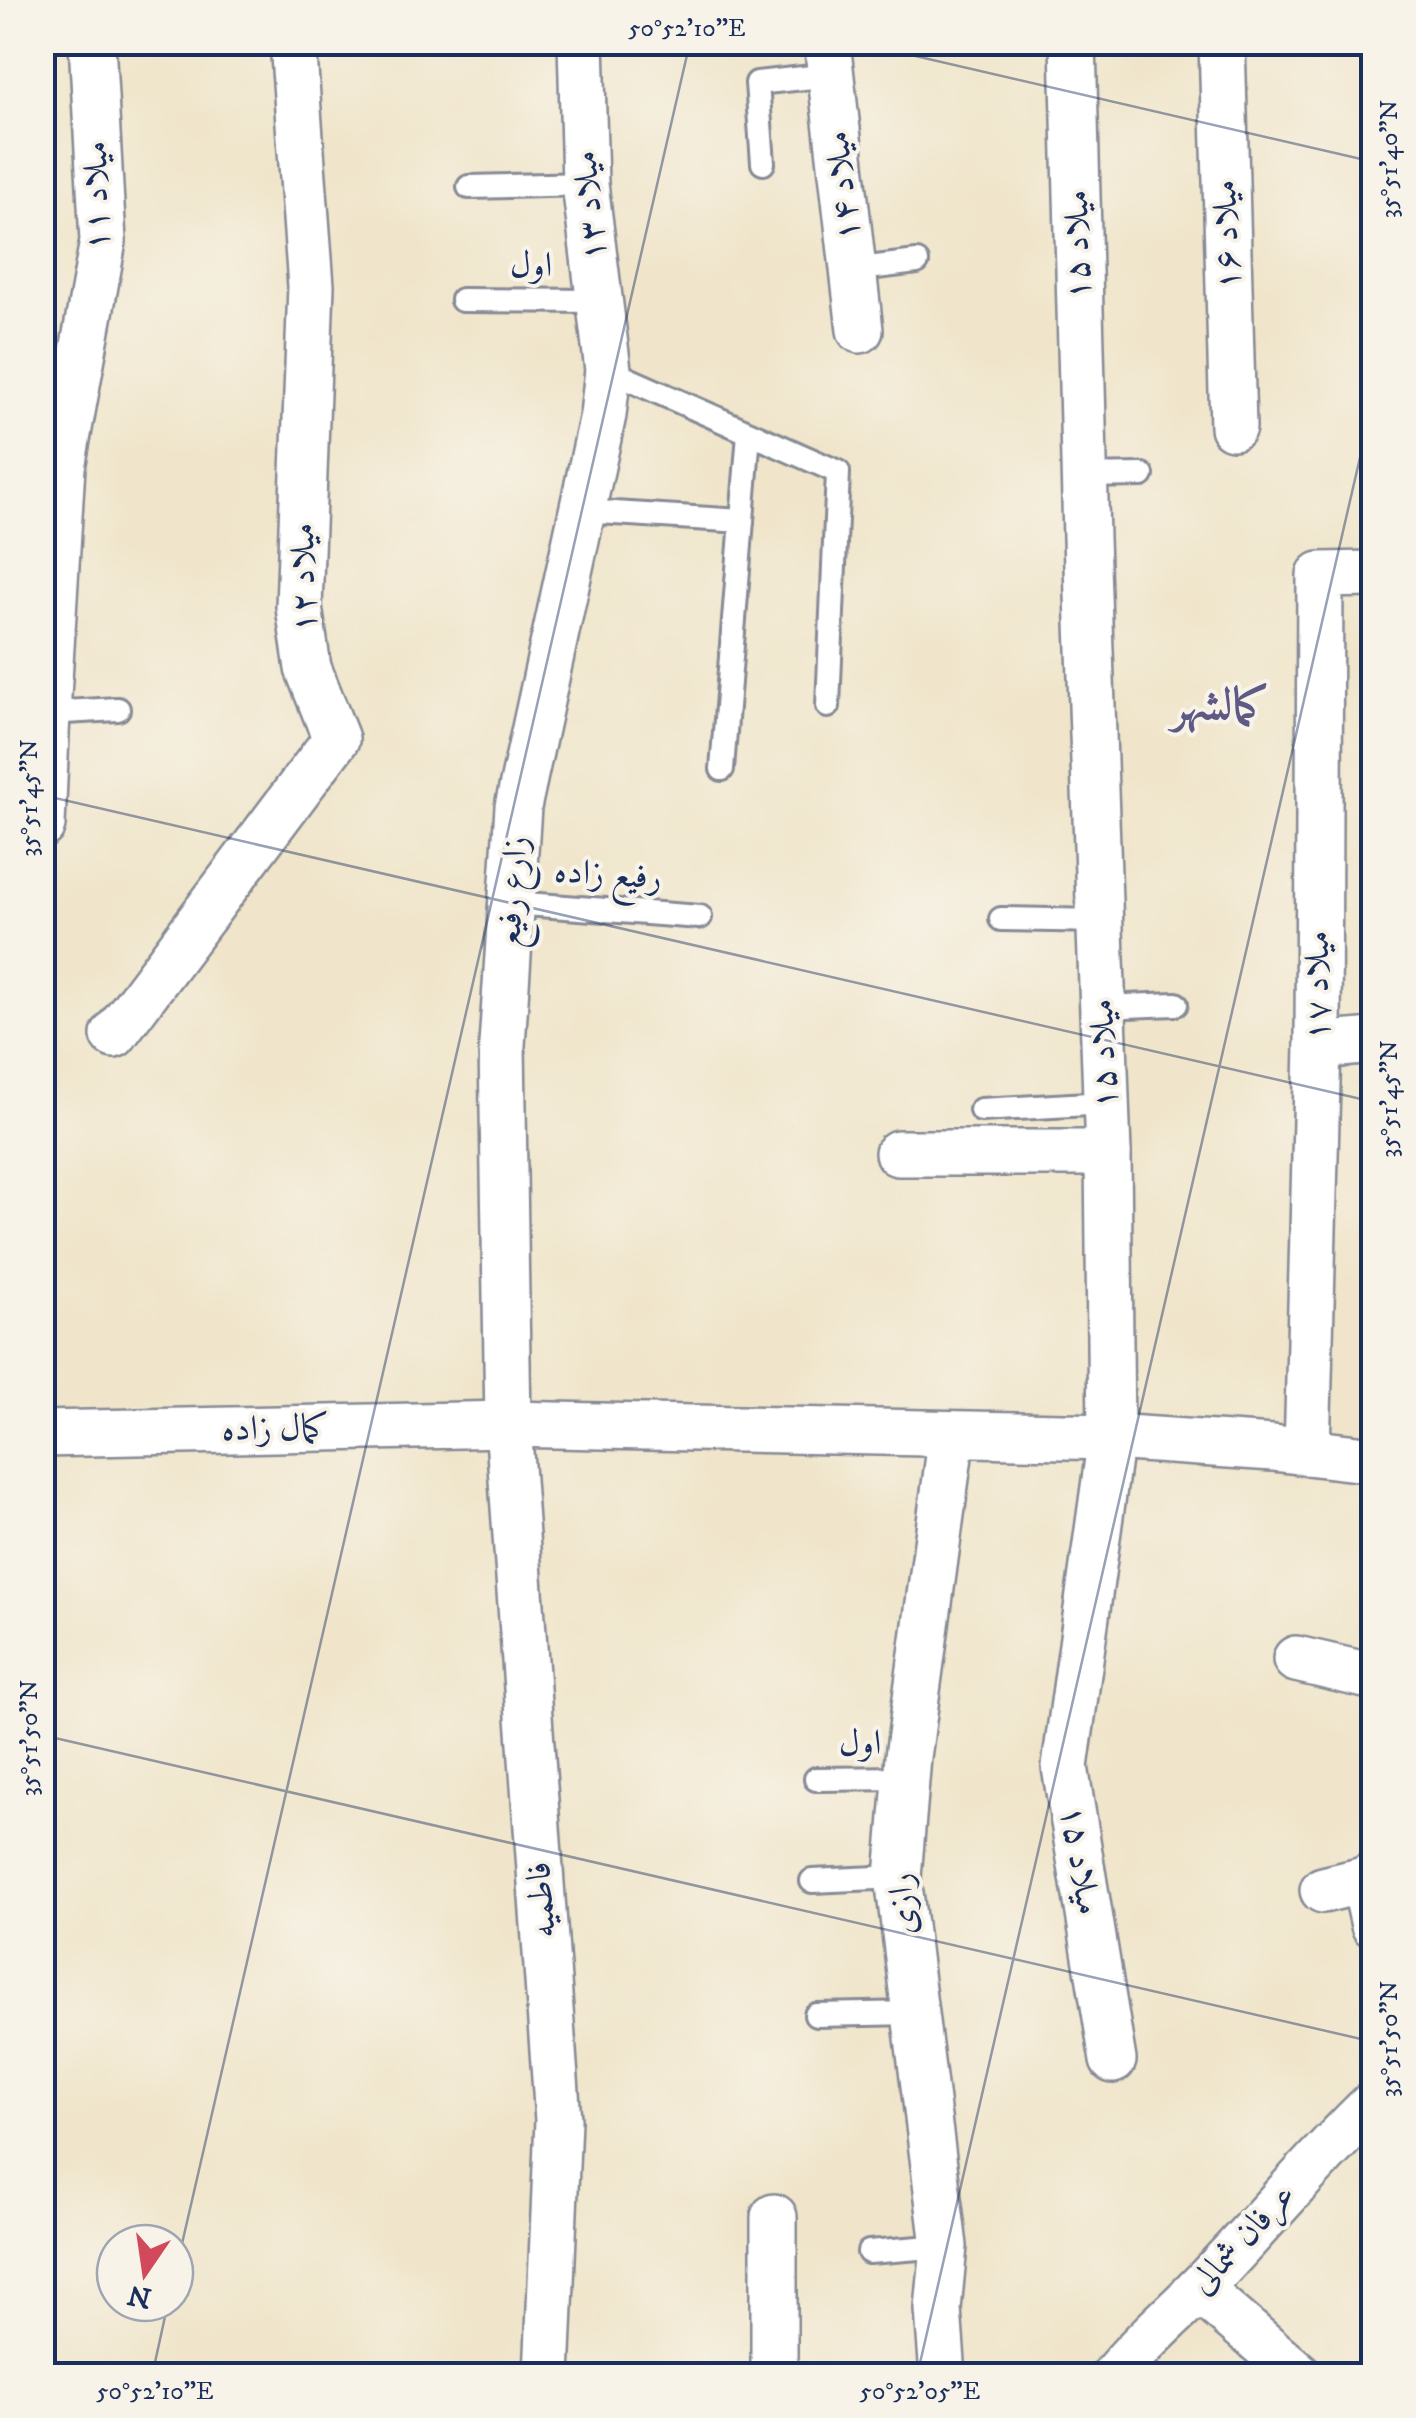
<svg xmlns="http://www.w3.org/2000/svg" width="1416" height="2418" font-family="'IM FELL DW Pica',Amiri,serif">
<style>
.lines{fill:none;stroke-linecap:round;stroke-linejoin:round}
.service-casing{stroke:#868a94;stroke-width:28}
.minor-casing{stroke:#868a94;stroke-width:50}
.service{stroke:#fff;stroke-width:22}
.minor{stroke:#fff;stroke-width:45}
.ticks{fill:none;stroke:#1b2f5e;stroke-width:2.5;stroke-opacity:0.45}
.labels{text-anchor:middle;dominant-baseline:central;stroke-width:8;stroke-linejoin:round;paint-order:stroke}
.street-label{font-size:35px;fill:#1b2f5e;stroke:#f7f3e8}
.district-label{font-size:45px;font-weight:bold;fill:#5f5985;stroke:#f7f3e8}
.neatline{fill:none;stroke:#1b2f5e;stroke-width:4}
.ticks-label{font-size:25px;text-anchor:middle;fill:#1b2f5e}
</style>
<rect width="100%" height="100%" fill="#f7f3e8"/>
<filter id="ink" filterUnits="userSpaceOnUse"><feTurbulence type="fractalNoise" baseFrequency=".01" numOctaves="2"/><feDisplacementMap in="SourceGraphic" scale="20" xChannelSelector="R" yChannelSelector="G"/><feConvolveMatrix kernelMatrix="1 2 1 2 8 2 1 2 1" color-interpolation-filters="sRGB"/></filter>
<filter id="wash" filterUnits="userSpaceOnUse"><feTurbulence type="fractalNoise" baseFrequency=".0048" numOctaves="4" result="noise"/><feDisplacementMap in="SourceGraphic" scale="40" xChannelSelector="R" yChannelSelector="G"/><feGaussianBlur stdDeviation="2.25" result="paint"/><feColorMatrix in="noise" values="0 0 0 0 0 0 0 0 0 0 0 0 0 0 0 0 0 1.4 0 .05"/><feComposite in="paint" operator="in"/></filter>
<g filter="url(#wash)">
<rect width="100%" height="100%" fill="#f0e5ca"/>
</g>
<g filter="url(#ink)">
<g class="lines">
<g class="service-casing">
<g id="service">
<polyline points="763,163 757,83 831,75"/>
<polyline points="469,187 585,184"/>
<polyline points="852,270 917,262"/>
<polyline points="462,300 600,301"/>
<polyline points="608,370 838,472 828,706"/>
<polyline points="1084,476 1142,475"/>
<polyline points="582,511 742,521"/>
<polyline points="47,713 118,709"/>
<polyline points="722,769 749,433"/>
<polyline points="512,903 700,917"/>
<polyline points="1001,919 1099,921"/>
<polyline points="1102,1007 1176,1004"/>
<polyline points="981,1110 1106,1103"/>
<polyline points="816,1779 906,1778"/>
<polyline points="812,1881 898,1877"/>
<polyline points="816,2015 914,2013"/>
<polyline points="869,2252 944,2246"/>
</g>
</g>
<g class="minor-casing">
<g id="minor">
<polyline points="827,42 860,330"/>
<polyline points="1073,42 1086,538 1108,1153 1111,1437 1065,1767 1113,2060"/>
<polyline points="1222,42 1233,427"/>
<polyline points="42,825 47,713 62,467 103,241 92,42"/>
<polyline points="114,1035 336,739 308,668 299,607 311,286 293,42"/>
<polyline points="1318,1046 1374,1041"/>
<polyline points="898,1153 1108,1153"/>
<polyline points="42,1434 508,1424 1111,1437 1273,1448 1374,1460"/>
<polyline points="1307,1452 1318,1046 1320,575 1374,574"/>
<polyline points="1296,1659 1374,1677"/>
<polyline points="1364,1880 1374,1925"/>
<polyline points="1323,1890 1364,1880 1374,1874"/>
<polyline points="774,2217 774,2376"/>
<polyline points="1199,2289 1300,2376"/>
<polyline points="547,2376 558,2120 508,1424 502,1045 518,807 603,415 608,370 585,184 581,42"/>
<polyline points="943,2376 938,2309 944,2246 898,1877 908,1757 952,1434"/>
<path d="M1114,2376C1140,2343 1171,2318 1200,2288C1259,2227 1312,2162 1374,2103"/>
</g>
</g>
<use href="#service" class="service"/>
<use href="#minor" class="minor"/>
</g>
</g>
<path class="ticks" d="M855,42L1374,162M42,795L1374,1102M42,1735L1374,2042M175,2274L690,42M152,2376L168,2303M917,2376L1374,397"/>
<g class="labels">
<g class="street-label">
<text transform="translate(843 186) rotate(-96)">میلاد ۱۴</text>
<text transform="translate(97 196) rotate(-91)">میلاد ۱۱</text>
<text transform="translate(590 206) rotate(-95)">میلاد ۱۳</text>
<text transform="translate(1227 235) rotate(-92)">میلاد ۱۶</text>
<text transform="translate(1078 245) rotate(-91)">میلاد ۱۵</text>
<text x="531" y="266">اول</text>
<text transform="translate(304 578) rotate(-91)">میلاد ۱۲</text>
<text transform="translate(608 875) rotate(4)">رفیع زاده</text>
<text transform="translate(513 892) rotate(-86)">زارع رفیع</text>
<text transform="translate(1318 986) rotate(-90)">میلاد ۱۷</text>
<text transform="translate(1104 1054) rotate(-92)">میلاد ۱۵</text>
<text transform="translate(275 1429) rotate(-1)">کمال زاده</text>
<text transform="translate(860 1744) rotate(-1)">اول</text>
<text transform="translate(1080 1860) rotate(81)">میلاد ۱۵</text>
<text transform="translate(542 1900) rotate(-94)">فاطمیه</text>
<text transform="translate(903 1904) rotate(-94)">رازی</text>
<text transform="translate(1243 2239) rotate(-47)">عرفان شمالی</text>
</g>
<g class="district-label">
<text x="1220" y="706">کمالشهر</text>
</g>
</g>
<rect width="1416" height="2418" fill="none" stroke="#f7f3e8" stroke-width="110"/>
<g transform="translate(145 2273) rotate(193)"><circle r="48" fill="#f7f3e8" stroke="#9fa5b1" stroke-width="2.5"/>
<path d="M0-8L18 38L0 25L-18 38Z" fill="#d1495b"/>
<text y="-15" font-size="28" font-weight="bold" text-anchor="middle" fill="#1b2f5e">N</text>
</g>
<rect x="55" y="55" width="1306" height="2308" class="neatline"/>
<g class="ticks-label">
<text x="687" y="36">50°52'10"E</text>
<text transform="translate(1388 159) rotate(-90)" y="9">35°51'40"N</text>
<text transform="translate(28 798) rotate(-90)" y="9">35°51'45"N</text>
<text transform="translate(1388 1099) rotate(-90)" y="9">35°51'45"N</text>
<text transform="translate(28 1738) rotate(-90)" y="9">35°51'50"N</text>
<text transform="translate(1388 2039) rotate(-90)" y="9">35°51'50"N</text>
<text x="155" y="2399">50°52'10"E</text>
<text x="920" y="2399">50°52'05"E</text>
</g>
</svg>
